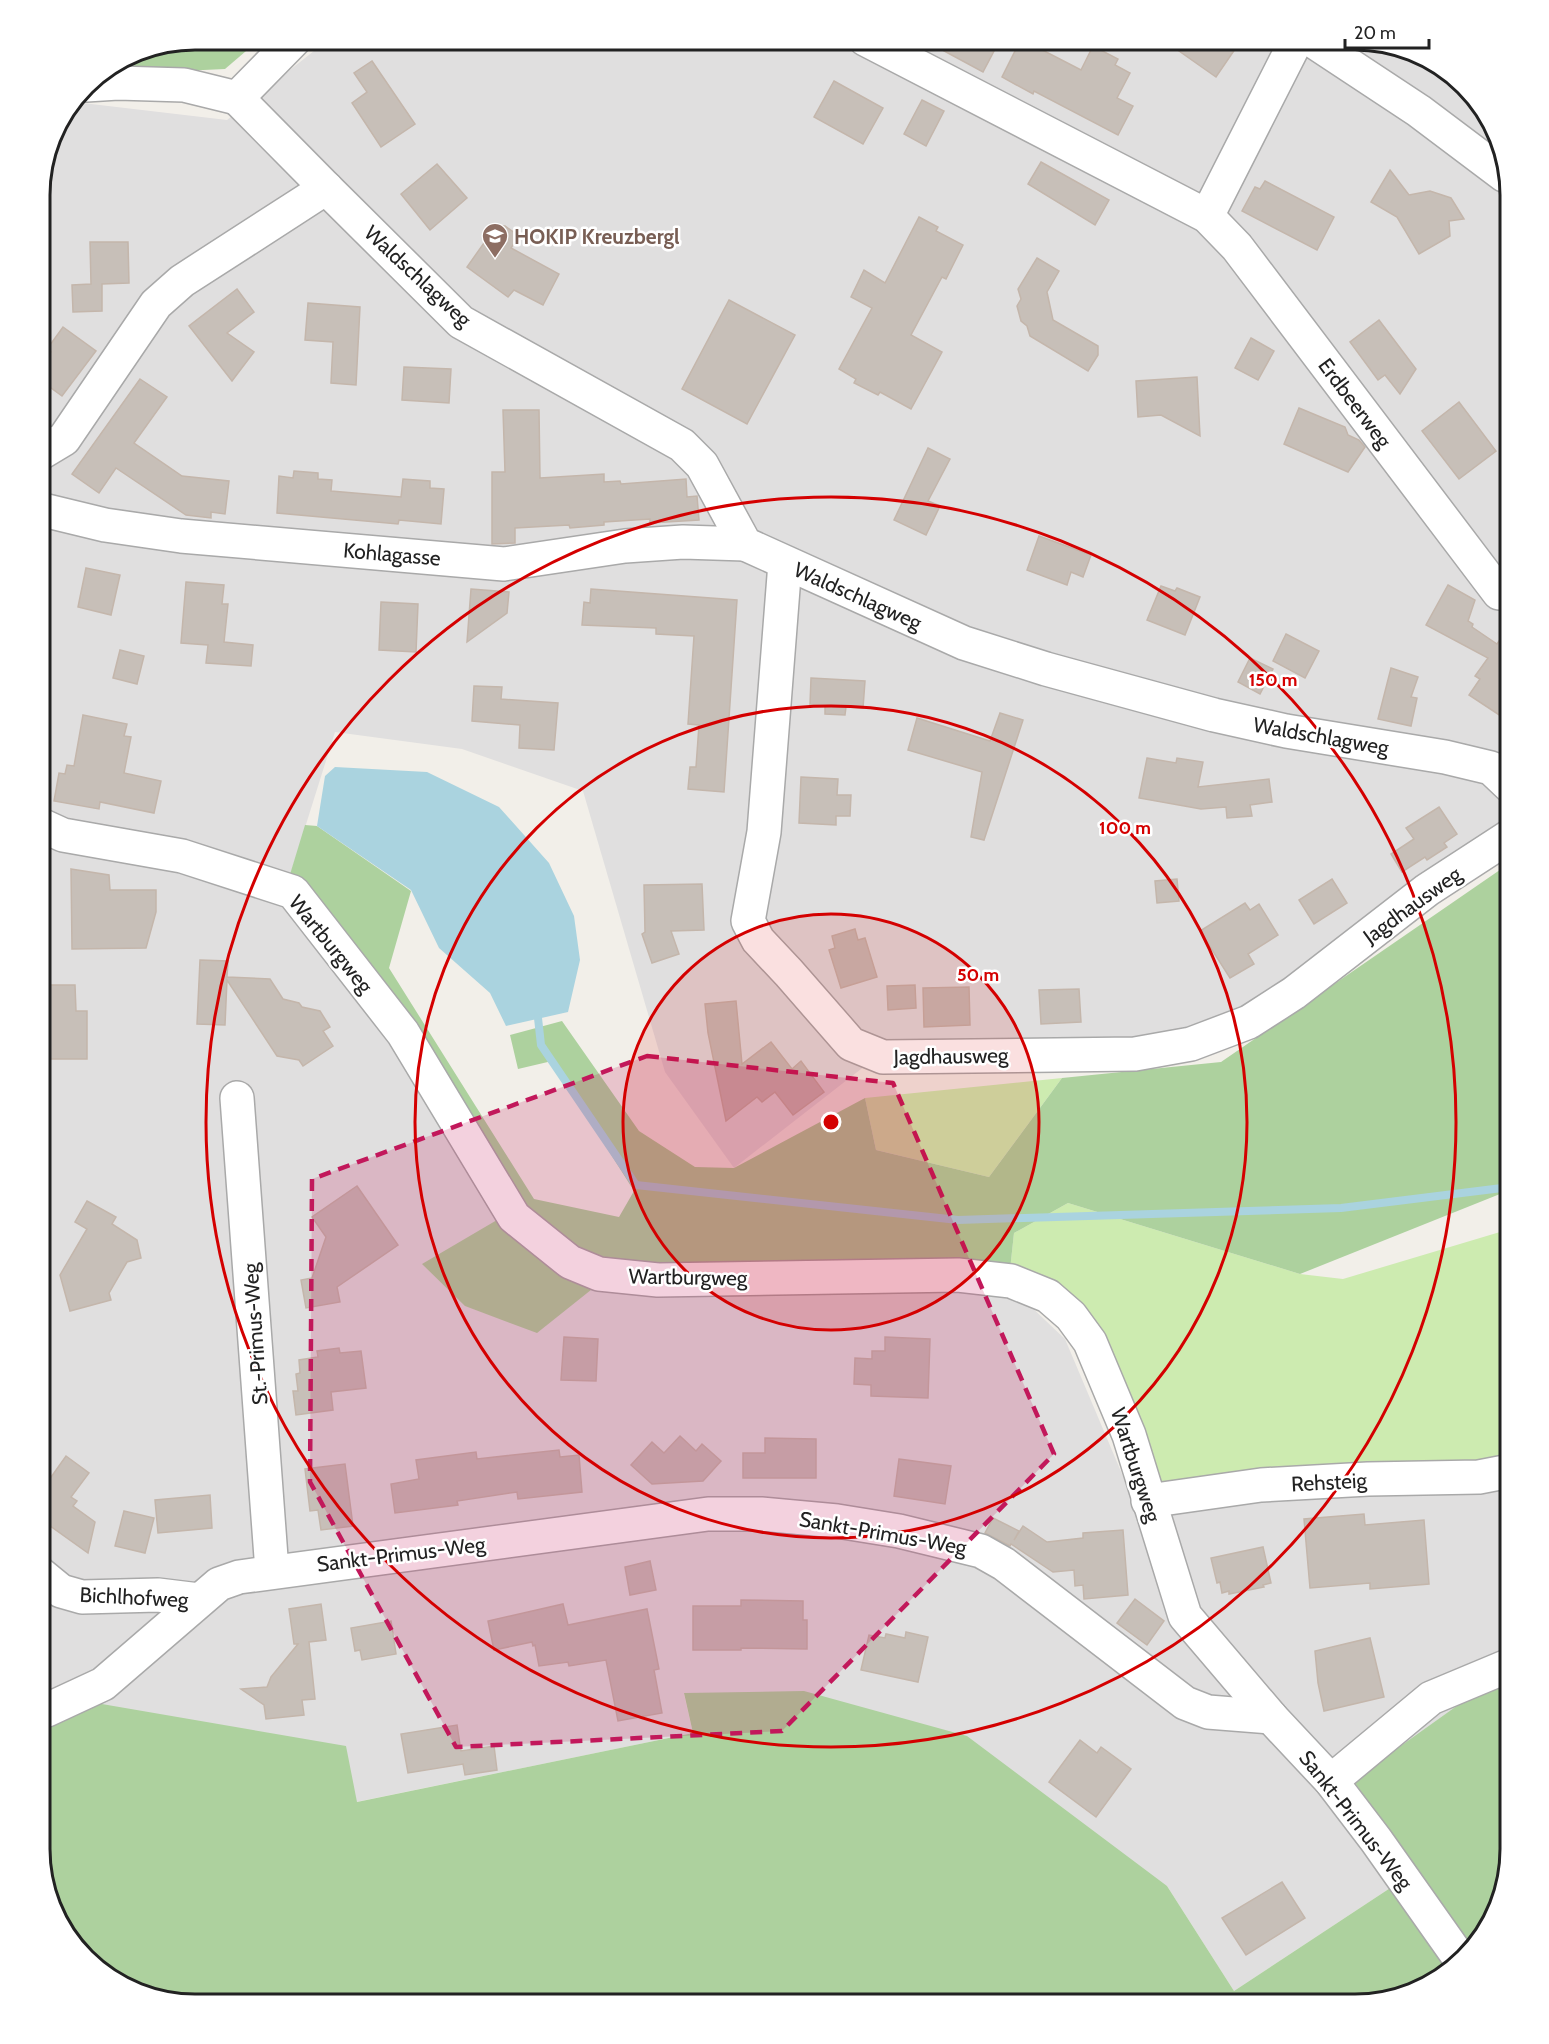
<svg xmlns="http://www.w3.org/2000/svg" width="1549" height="2044" font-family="Cabin,sans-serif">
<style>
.residential{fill:#e0dfdf}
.grass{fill:#cdebb0}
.forest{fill:#add19e}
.water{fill:#aad3df}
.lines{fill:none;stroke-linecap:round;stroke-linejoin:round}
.stream{stroke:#aad3df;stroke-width:8}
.building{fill:#c7bfb8;stroke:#c4b6ab;stroke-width:1.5}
.minor-casing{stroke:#a9a9a9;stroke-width:36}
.minor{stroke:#fff;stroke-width:33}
.marked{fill:#c2185b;fill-opacity:0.2;stroke:#c2185b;stroke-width:4.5;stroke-dasharray:12 8;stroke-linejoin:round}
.ring{fill:none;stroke:#d40000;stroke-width:3}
.labels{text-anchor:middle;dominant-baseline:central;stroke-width:5;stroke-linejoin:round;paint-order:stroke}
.education-label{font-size:21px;font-weight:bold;fill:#785e54;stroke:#fff;text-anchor:start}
.street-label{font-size:21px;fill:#222;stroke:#fff}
.rim{fill:none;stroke:#222;stroke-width:3}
.centre{fill:#d40000;stroke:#fff;stroke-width:3}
.ring-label{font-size:18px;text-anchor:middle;font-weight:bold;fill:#d40000;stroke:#fff;stroke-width:5;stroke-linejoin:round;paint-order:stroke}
</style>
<rect width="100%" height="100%" fill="#f2efe9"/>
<polygon class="residential" points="329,39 1364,39 1433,60 1484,108 1510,195 1510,828 1243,1012 1177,1035 888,1048 734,1168 665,1072 583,791 462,749 335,732 281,904 373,1017 516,1250 612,1292 959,1289 1026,1302 1065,1339 1141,1519 1299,1496 1510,1487 1510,1668 1416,1871 1234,1991 1167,1886 684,1694 693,1733 356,1802 39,1696 39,184 55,125 74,102 227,120"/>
<g class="grass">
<polygon points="1062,1078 989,1177 876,1150 865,1098"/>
<polygon points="1068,1203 1300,1274 1343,1279 1510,1229 1510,1460 1163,1485 1087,1312 1010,1270 1014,1233"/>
</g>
<g class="forest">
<polygon points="195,39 260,39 225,69 96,75 135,51"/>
<polygon points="305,825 317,826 411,891 389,968 534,1199 619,1217 634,1191 552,1061 518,1069 510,1035 562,1021 639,1131 695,1167 734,1168 865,1098 876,1150 989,1177 1062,1078 1221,1062 1510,863 1510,1190 1300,1274 1068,1203 1014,1233 1010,1270 621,1266 537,1333 465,1306 422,1264 497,1220 373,1017 281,904"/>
<polygon points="1510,1668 1510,1850 1489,1927 1441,1979 1355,2005 194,2005 117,1984 65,1936 39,1850 39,1725 96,1703 346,1746 357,1802 693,1733 684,1693 804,1691 967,1736 1167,1886 1234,1991 1416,1871 1353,1780"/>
</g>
<polygon class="water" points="335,767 427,772 499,807 549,863 574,916 580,960 568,1012 506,1026 490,993 439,948 411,890 317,826 325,776"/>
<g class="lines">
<polyline class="stream" points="538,1018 541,1045 636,1185 958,1220 1341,1208 1510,1187"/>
</g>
<g class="building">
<polygon points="922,39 970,39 994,51 983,72"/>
<polygon points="1021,39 1081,70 1093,46 1118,59 1115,65 1130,73 1117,98 1133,106 1118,135 1034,91 1033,94 1002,77"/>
<polygon points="1162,39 1242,39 1216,77"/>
<polygon points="372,61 415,124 381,147 352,103 367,92 354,73"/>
<polygon points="834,81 883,108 863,144 814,117"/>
<polygon points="922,100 944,111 926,146 904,134"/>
<polygon points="1041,162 1109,200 1095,225 1028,184"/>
<polygon points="437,164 467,198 430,230 401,194"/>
<polygon points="1390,170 1409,195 1430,191 1451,198 1464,219 1449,221 1450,236 1419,254 1397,217 1371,202"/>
<polygon points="1265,181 1334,217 1317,250 1242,211 1255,187 1260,189"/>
<polygon points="919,217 938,227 936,231 963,245 946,279 942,277 911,335 942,352 911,409 880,392 878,395 854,383 856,379 839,369 872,308 851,297 864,270 885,283"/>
<polygon points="496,226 505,226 519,236 511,248 559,274 543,305 514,290 508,297 467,267"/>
<polygon points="90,242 128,242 129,283 102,284 102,311 73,312 72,285 91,284"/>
<polygon points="1037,258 1059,271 1047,292 1053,320 1098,346 1098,355 1088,371 1030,336 1027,326 1021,321 1017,306 1021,299 1018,289"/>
<polygon points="237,289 254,312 227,333 254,352 232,381 189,326"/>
<polygon points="729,300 795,335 747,424 682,389"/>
<polygon points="308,303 360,307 356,385 331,383 333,342 305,340"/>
<polygon points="1379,320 1416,369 1400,394 1385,375 1378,380 1350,342"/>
<polygon points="63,327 96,351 62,396 39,379 39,367 51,352 47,349"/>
<polygon points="1251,338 1274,351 1258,380 1235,368"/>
<polygon points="404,367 451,369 449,403 402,400"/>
<polygon points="1197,377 1200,436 1161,415 1138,417 1136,381"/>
<polygon points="140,379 167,397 134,443 182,476 229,481 225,514 211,512 211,518 186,515 116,468 99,493 72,474"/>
<polygon points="1459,402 1496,451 1459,479 1422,431"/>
<polygon points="1299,408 1345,427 1348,435 1359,440 1365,447 1348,472 1284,444"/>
<polygon points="503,410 539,410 540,478 604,474 604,482 620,481 621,484 686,479 687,497 697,496 699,520 650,523 650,519 604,522 604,525 570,528 569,525 515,528 515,543 492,544 492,472 505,472"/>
<polygon points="928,448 950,459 928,501 940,506 926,535 894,520"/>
<polygon points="294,471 318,473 318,479 332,480 331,491 401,497 403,479 430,481 430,488 444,489 441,524 399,520 398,524 277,513 279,476 293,478"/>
<polygon points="1039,536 1091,555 1083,577 1071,572 1067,585 1027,570"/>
<polygon points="86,568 120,575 111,615 78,607"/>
<polygon points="186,582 224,585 222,604 228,604 224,642 253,645 251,666 206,663 208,645 181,643"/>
<polygon points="1448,585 1475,600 1468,621 1473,624 1472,627 1497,644 1510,625 1510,722 1469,695 1480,679 1475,676 1488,658 1426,625"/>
<polygon points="1161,586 1175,591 1177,588 1200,597 1185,635 1147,620"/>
<polygon points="471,589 509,592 507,613 467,642"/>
<polygon points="591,589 737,600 724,792 688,789 690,767 696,767 699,725 688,724 694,636 656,634 656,628 582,625 584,602 590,603"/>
<polygon points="381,602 418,604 416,652 379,650"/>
<polygon points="1286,634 1319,651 1305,678 1273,661"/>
<polygon points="120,650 144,656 137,684 113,678"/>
<polygon points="1250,658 1273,669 1260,694 1238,682"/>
<polygon points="1391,668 1418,677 1411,697 1417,698 1411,726 1378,719"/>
<polygon points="811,678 865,681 863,708 846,707 845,715 825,714 825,706 810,705"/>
<polygon points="474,686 502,687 501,699 558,703 554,750 519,748 520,725 472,721"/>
<polygon points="1000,713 1023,720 984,840 971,837 982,772 908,750 917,718 990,741"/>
<polygon points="83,715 127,724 124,736 131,737 124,773 161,781 154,813 100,802 99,809 54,801 59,773 65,774 67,765 74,766"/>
<polygon points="1147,758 1176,763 1177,758 1203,762 1198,787 1269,779 1272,802 1250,805 1252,816 1227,818 1226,807 1201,809 1139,798"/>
<polygon points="801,777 838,779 837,795 851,795 850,816 836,816 836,825 799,823"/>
<polygon points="1439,807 1457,834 1444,843 1447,847 1427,860 1425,857 1402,872 1391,854 1414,839 1406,828"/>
<polygon points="71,869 109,875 110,890 156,890 156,912 146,948 72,949"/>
<polygon points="1177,879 1179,901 1157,903 1155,881"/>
<polygon points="1332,879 1347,903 1314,924 1299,900"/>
<polygon points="702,884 704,930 671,931 679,954 652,963 642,934 645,932 644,885"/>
<polygon points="1245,903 1250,910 1259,904 1278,935 1248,954 1254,964 1230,978 1200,931"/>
<polygon points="855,929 858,940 865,938 877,977 841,988 829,950 835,948 832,936"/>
<polygon points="200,960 228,961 227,977 270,979 283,999 299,1003 302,1007 320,1011 330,1027 323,1031 333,1046 303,1066 299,1060 277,1056 227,980 225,1025 197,1024"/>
<polygon points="39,985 75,985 76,1011 87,1011 87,1059 39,1059"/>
<polygon points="915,985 916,1008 888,1010 887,986"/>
<polygon points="969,987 970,1025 924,1027 923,988"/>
<polygon points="1079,989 1081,1022 1041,1024 1039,990"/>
<polygon points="736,1001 742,1064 771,1042 792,1069 801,1061 824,1092 793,1115 775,1092 762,1102 757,1097 726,1121 708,1033 705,1004"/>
<polygon points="357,1186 398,1245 337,1287 340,1302 306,1308 301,1280 312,1278 326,1237 312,1217"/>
<polygon points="87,1201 116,1217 112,1224 137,1240 141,1258 127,1262 109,1293 111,1300 70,1311 60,1275 87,1229 75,1222"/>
<polygon points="564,1337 598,1339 596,1381 561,1380"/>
<polygon points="885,1337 930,1339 928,1398 871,1396 871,1385 854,1384 855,1358 872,1359 872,1351 885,1351"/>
<polygon points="339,1348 340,1353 361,1351 366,1388 331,1392 333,1410 296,1415 293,1391 298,1391 296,1374 300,1373 299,1360 318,1357 317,1351"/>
<polygon points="680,1436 696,1451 702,1444 721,1461 703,1481 652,1484 631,1465 652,1442 664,1453"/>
<polygon points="765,1438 816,1439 816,1478 743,1478 743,1453 765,1453"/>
<polygon points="559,1450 560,1457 579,1455 582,1492 518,1499 517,1492 457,1501 458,1505 395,1513 391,1484 419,1479 416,1460 476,1452 477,1459"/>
<polygon points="66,1456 89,1473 71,1497 77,1501 73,1506 95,1522 88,1553 39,1518 39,1494"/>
<polygon points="899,1459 951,1466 945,1504 894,1496"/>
<polygon points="345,1464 353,1526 321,1530 318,1510 310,1511 305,1469"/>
<polygon points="210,1495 212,1528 158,1533 155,1500"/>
<polygon points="124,1511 154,1518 145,1553 115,1546"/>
<polygon points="1364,1514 1365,1525 1424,1520 1429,1584 1370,1589 1370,1583 1310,1588 1304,1519"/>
<polygon points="993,1518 1019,1531 1014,1540 1023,1526 1047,1542 1083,1538 1083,1533 1123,1530 1128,1595 1084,1599 1083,1585 1075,1586 1074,1570 1053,1572 1011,1544 1010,1546 985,1533"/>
<polygon points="1263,1547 1271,1583 1263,1585 1264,1587 1229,1594 1229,1591 1222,1593 1220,1582 1217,1583 1211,1558"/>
<polygon points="650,1561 656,1590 630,1595 625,1567"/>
<polygon points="1135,1599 1164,1621 1147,1645 1117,1623"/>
<polygon points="741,1600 803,1601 803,1620 807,1620 807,1649 741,1648 741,1650 693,1650 693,1606 741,1606"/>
<polygon points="321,1604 326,1640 309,1642 315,1699 302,1700 304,1715 266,1719 264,1705 241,1689 267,1687 271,1677 298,1644 294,1644 289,1609"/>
<polygon points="563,1604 568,1625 647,1609 659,1669 654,1670 662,1713 618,1721 606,1660 569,1666 568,1662 539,1666 535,1645 533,1646 532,1642 494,1650 488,1621"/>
<polygon points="391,1621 396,1654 362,1660 360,1650 355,1651 351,1628"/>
<polygon points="906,1632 928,1637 918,1682 861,1670 869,1635 885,1638 886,1634 905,1638"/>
<polygon points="1370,1638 1384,1697 1324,1711 1318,1683 1315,1651"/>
<polygon points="457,1725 461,1751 494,1746 497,1770 465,1775 463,1764 408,1773 401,1734"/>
<polygon points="1080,1740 1097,1753 1101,1747 1131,1769 1096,1817 1049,1782"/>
<polygon points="1282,1882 1305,1918 1246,1955 1222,1918"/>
</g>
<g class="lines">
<g class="minor-casing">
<g id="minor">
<polyline points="865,39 1207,216 1237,247 1499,593"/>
<polyline points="1310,39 1419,111 1504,175"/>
<polyline points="86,85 118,83 184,85 237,98"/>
<polyline points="237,98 326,188 461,322 682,445 702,465 745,544 964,643 1046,669 1214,715 1286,731 1445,757 1491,768 1510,786"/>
<polyline points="237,98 295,39"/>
<polyline points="1207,216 1297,39"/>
<polyline points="39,454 64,439 156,304 182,281 326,188"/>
<polyline points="39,509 105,525 181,536 504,564 625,546 683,542 745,544"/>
<polyline points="785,563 764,832 748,921 758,940 789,973 851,1044 883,1057 1135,1054 1191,1044 1249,1022 1294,993 1427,890 1510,836"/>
<polyline points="39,824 63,835 182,856 293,892 403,1033 514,1217 570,1262 599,1274 658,1280 958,1275 1011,1281 1048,1296 1071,1316 1090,1342 1129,1435 1185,1616 1271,1717 1331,1781 1376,1840 1460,1959"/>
<polyline points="237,1098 272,1571"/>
<polyline points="1148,1501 1261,1485 1368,1479 1479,1477 1510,1471"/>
<polyline points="39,1573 61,1591 82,1597 158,1595 199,1600"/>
<polyline points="39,1711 47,1710 103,1684 219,1584 239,1577 708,1514 761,1514 837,1521 899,1531 981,1551 1004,1564 1185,1703 1208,1712 1271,1717"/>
<polyline points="1331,1781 1431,1698 1510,1665"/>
</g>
</g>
<use href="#minor" class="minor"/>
</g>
<path class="marked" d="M647,1056L893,1083L1054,1454L782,1731L456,1747L310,1482L312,1179Z"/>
<circle cx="831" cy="1122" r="208" fill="#d40000" fill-opacity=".12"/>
<g class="ring">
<circle cx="831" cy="1122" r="208"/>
<circle cx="831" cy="1122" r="416"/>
<circle cx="831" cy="1122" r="625"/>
</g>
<defs>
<g id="school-pin" transform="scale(1.35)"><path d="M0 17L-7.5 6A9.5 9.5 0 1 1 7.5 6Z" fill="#8d6e63" stroke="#fff"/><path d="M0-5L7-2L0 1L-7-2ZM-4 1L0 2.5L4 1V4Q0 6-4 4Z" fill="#fff"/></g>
</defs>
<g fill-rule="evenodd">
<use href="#school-pin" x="495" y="236"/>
</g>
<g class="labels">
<g class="education-label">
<text x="514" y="236">HOKIP Kreuzbergl</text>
</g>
<g class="street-label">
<text transform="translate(418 276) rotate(43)">Waldschlagweg</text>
<text transform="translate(1355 403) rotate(53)">Erdbeerweg</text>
<text transform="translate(392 554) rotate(5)">Kohlagasse</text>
<text transform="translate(858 596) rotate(24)">Waldschlagweg</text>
<text transform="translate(1321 736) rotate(10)">Waldschlagweg</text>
<text transform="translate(1412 905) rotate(-36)">Jagdhausweg</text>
<text transform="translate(331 944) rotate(51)">Wartburgweg</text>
<text transform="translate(951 1056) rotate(-1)">Jagdhausweg</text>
<text transform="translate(688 1277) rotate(1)">Wartburgweg</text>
<text transform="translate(255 1334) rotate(-94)">St.-Primus-Weg</text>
<text transform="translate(1136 1465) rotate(72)">Wartburgweg</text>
<text transform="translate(1329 1482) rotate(-3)">Rehsteig</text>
<text transform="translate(883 1533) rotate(10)">Sankt-Primus-Weg</text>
<text transform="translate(401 1554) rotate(-7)">Sankt-Primus-Weg</text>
<text transform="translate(134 1597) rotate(3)">Bichlhofweg</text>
<text transform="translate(1356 1820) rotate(52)">Sankt-Primus-Weg</text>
</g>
</g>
<path d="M0 0H1549V2044H0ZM195 50H1355A145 145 0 0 1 1500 195V1849A145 145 0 0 1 1355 1994H195A145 145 0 0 1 50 1849V195A145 145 0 0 1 195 50Z" fill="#fff" fill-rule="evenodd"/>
<path class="rim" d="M195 50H1355A145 145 0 0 1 1500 195V1849A145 145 0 0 1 1355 1994H195A145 145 0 0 1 50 1849V195A145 145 0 0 1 195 50Z"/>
<circle cx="831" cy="1122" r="9" class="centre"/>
<g class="ring-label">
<text x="1273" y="686">150 m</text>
<text x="1125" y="834">100 m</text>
<text x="978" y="981">50 m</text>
</g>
<path d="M1345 39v9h84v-9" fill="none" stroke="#222222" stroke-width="3"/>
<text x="1354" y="39" font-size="18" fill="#222222" stroke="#ffffff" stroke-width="4.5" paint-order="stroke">20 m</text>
</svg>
